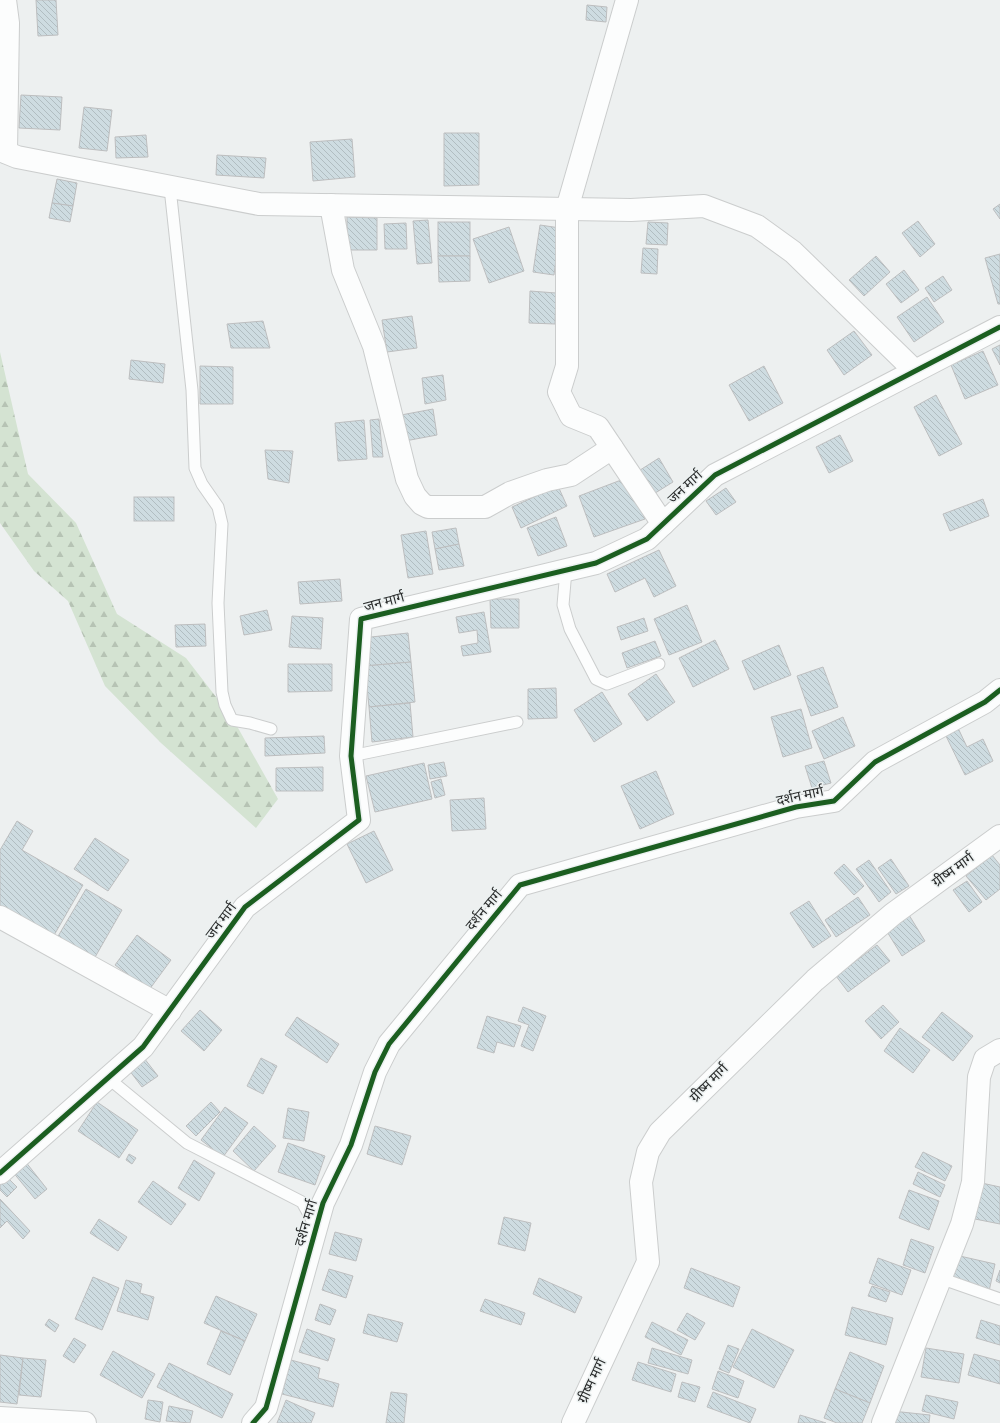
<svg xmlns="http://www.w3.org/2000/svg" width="1000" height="1423" font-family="'Zilla Slab','Noto Sans Devanagari',serif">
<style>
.forest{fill:url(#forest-firs)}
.building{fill:url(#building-back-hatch);stroke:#bdbebf}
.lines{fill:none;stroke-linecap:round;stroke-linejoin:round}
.lane-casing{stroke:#cbcdcd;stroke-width:13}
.street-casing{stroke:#cbcdcd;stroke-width:24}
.lane{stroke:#fcfdfd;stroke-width:11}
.street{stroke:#fcfdfd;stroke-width:22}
.cycleway-casing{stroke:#ecf1f1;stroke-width:8}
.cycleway{stroke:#1b5e20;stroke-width:5}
.labels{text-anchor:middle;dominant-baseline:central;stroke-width:3;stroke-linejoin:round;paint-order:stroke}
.street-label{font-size:14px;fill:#2a2c2c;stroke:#ecf1f1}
</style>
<defs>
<pattern id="forest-firs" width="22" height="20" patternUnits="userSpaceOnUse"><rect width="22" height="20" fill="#d4e3d2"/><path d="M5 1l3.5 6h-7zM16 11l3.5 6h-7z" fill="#b6c3b4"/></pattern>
<pattern id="building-back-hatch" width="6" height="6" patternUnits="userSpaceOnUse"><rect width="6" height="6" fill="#cedce1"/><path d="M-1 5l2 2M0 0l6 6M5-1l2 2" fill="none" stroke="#b1bdc1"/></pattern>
</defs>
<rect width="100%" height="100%" fill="#edf0f0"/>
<polygon class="forest" points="0,352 28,474 76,523 117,614 186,658 233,719 278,799 256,828 161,743 105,686 68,601 34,571 0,523"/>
<g class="building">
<polygon points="36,0 56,0 58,35 38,36"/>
<polygon points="587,5 607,7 606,22 586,20"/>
<polygon points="21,95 62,97 60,130 19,128"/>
<polygon points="84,107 112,110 107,151 79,148"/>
<polygon points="444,133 479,133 479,185 444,186"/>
<polygon points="146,135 148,157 116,158 115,137"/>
<polygon points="352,139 355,177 313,181 310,142"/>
<polygon points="217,155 266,158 264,178 216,175"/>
<polygon points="57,179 77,183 73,206 52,203"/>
<polygon points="52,203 73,206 70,222 49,218"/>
<polygon points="1000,204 1000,219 993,209"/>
<polygon points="347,217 377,218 377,250 347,250"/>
<polygon points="428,220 432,263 417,264 413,221"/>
<polygon points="918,221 935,244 920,257 902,233"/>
<rect x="438" y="222" width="32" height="34"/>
<polygon points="648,222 668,223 667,245 646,244"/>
<polygon points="406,223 407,249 385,249 384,224"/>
<polygon points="540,225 560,228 554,275 533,272"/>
<polygon points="509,227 524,271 489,283 473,239"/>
<polygon points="643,248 658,249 657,274 641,273"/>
<polygon points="1000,254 1000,304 998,304 985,258"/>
<polygon points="438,256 470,256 470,281 439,282"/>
<polygon points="876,256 890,272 864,296 849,280"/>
<polygon points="904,270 919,290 901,303 886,284"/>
<polygon points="943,276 952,290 934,302 925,288"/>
<polygon points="530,291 556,293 555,324 529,323"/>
<polygon points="927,297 944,322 914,342 897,317"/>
<polygon points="412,316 417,348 387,352 382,320"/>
<polygon points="263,321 270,348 231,348 227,324"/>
<polygon points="854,331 872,355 844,375 827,350"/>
<polygon points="1000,345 1000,365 992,349"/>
<polygon points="983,351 998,385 965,399 951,365"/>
<polygon points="131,360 165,364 163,383 129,379"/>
<polygon points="200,366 233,367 233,404 200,404"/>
<polygon points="764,366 783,403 749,421 729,385"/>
<polygon points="443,375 446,400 425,404 422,378"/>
<polygon points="936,395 962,444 939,456 914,407"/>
<polygon points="433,409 437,435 405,441 401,415"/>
<polygon points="379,419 383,457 373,457 370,420"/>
<polygon points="364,420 367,459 338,461 335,423"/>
<polygon points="840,435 853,461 829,473 816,447"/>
<polygon points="265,450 293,451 289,483 268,479"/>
<polygon points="659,458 673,482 652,495 637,472"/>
<polygon points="629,477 645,519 594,537 579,496"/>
<polygon points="558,486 567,506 521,528 512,507"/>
<polygon points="726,488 736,502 716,515 706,501"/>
<rect x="134" y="497" width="40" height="24"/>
<polygon points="983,499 989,516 950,531 943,514"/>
<polygon points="556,517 567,546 538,556 527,528"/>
<polygon points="456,528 459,544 435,549 432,532"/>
<polygon points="426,531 433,574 408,578 401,535"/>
<polygon points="459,544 464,566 439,570 435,549"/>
<polygon points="659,550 676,586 654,597 645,578 615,592 607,574"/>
<polygon points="340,579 342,601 300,604 298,582"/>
<polygon points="490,599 519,599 519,628 491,628"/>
<polygon points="687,605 702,642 669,655 654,619"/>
<polygon points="267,610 272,630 244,635 240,616"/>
<polygon points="484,612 491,652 463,656 461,646 478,643 477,630 459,633 456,617"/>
<polygon points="292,616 323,618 321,649 289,647"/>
<polygon points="644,618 648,631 621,640 617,627"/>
<polygon points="205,624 206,646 176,647 175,625"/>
<polygon points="408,633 411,662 365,666 362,638"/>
<polygon points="715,640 729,669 693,687 679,658"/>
<polygon points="655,641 661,656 627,668 622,653"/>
<polygon points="779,645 791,675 754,690 742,661"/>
<polygon points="411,662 415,702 369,707 365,666"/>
<polygon points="288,664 332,664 332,691 288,692"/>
<polygon points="823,667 838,707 811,716 797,676"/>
<polygon points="656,674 675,702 647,721 628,694"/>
<polygon points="556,688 557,718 528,719 528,689"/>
<polygon points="602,692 622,724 594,742 574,710"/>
<polygon points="410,703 413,737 372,742 369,707"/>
<polygon points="801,709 812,748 783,757 771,717"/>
<polygon points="843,717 855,746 824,759 812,731"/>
<polygon points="958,728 967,747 983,739 993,761 965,775 945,734"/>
<polygon points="324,736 325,753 265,756 265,738"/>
<polygon points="824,761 831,783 812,788 805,766"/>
<polygon points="444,762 447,776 430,779 428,765"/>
<polygon points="424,763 432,799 375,812 366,776"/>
<polygon points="323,767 323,791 276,791 276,768"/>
<polygon points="656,771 674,814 640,829 621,786"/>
<polygon points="441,779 445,795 435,798 431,782"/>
<polygon points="484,798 486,829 452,831 450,800"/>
<polygon points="17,821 33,831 22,850 83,885 53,937 0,906 0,850"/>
<polygon points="374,831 393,870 366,883 347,844"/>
<polygon points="95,838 129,860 108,891 74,869"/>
<polygon points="992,855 1000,865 1000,889 986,900 966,876"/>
<polygon points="891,859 909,886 896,894 878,868"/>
<polygon points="869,860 891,892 879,902 856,869"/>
<polygon points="844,864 864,886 854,895 834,873"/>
<polygon points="967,881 982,902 969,912 953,890"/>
<polygon points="86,889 122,910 94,959 57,938"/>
<polygon points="858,897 870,915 836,937 825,920"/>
<polygon points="809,901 831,936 813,948 790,913"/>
<polygon points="909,915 925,941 902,956 886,930"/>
<polygon points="137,935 171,960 149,990 115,965"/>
<polygon points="877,945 890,961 848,992 836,976"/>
<polygon points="883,1005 899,1022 881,1039 865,1021"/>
<polygon points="523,1007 546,1016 533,1051 521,1046 529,1025 518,1021"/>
<polygon points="200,1010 222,1030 204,1051 181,1031"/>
<polygon points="942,1012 973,1036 953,1061 922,1037"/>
<polygon points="487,1016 521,1026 514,1047 497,1042 494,1053 477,1048"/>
<polygon points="297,1017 339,1044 327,1063 285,1035"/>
<polygon points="900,1028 930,1050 913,1073 884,1051"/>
<polygon points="144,1058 158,1076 142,1087 129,1070"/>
<polygon points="261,1058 277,1066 263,1094 247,1086"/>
<polygon points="97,1102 138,1130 119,1158 78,1131"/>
<polygon points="211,1102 220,1112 196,1136 186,1126"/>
<polygon points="225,1107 248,1123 223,1157 201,1140"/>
<polygon points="288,1108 309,1112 304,1141 283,1138"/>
<polygon points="254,1126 276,1146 254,1171 233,1151"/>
<polygon points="375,1126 411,1136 402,1165 367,1154"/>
<polygon points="288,1143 325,1156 315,1185 278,1172"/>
<polygon points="923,1152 952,1166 945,1181 915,1167"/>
<polygon points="129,1154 136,1158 132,1164 126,1160"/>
<polygon points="194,1160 215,1173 199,1201 178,1188"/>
<polygon points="25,1161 47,1189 35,1199 12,1171"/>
<polygon points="918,1172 945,1185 940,1197 913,1184"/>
<polygon points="8,1178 17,1187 7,1197 0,1190 0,1185"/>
<polygon points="153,1181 186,1204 171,1225 138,1202"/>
<polygon points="977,1182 1000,1187 1000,1224 970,1218"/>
<polygon points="909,1190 939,1201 929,1230 899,1218"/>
<polygon points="0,1199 30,1231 23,1239 7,1221 0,1228"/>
<polygon points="504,1217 531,1223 525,1251 498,1244"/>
<polygon points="99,1219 127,1237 118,1251 90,1233"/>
<polygon points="335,1232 362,1239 356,1261 329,1254"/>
<polygon points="911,1239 934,1247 925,1273 903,1265"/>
<polygon points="951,1254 995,1264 988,1296 943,1285"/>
<polygon points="878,1258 911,1270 902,1295 869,1283"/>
<polygon points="691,1268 740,1287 733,1307 684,1288"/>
<polygon points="329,1269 353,1276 346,1298 322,1290"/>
<polygon points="1000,1270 1000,1283 996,1281"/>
<polygon points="93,1277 119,1288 102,1330 75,1319"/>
<polygon points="539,1278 582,1297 575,1313 533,1294"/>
<polygon points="126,1280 142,1284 140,1293 154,1297 148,1320 117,1311"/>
<polygon points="872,1286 890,1292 886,1302 868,1296"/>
<polygon points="216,1296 257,1314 245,1341 204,1323"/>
<polygon points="485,1299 525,1313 521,1325 480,1311"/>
<polygon points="320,1304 336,1310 330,1325 315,1320"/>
<polygon points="852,1307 893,1318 886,1345 845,1335"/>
<polygon points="687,1313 705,1323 695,1340 677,1330"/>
<polygon points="368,1314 403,1323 397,1342 363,1333"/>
<polygon points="49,1319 59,1325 55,1332 45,1325"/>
<polygon points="981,1320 1000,1326 1000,1345 976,1338"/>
<polygon points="652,1322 688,1340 681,1355 645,1337"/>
<polygon points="307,1329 335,1339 328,1361 299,1352"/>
<polygon points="752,1329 794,1350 774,1388 733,1367"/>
<polygon points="221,1331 245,1341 230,1375 207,1364"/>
<polygon points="74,1338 86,1345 74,1363 63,1356"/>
<polygon points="728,1345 739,1349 729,1373 719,1369"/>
<polygon points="652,1348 692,1360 688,1374 648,1363"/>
<polygon points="926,1348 964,1354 959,1383 921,1377"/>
<polygon points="113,1351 155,1374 142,1398 100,1375"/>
<polygon points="850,1352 884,1366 870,1403 835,1389"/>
<polygon points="974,1354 1000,1361 1000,1384 968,1375"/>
<polygon points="0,1355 23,1358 17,1404 0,1402"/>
<polygon points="23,1358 46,1360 41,1397 19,1395"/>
<polygon points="291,1360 320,1368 318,1378 339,1384 333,1407 282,1394"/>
<polygon points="638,1362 676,1374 671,1392 632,1380"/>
<polygon points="169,1363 233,1394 222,1418 157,1387"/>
<polygon points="718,1371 744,1381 738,1398 712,1389"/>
<polygon points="682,1382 700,1387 695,1402 678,1397"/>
<polygon points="835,1389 870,1403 862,1423 837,1423 824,1418"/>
<polygon points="391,1392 407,1394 404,1423 386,1423"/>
<polygon points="713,1392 756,1409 750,1423 707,1407"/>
<polygon points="926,1395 958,1402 954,1419 922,1411"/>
<polygon points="148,1400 163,1402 160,1422 145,1419"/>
<polygon points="286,1400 315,1413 311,1423 277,1423"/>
<polygon points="169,1406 193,1411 190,1423 166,1421"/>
<polygon points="892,1411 930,1415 929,1423 891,1423"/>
<polygon points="800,1415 826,1423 798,1423"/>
</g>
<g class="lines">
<g class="lane-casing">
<g id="lane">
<polyline points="170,188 192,390 195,468 202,484 218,507 222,524 218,603 222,692 225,705 232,720 250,723 271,729"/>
<polyline points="566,570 563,605 570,629 596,679 607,684 659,664"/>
<polyline points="351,756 517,722"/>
<polyline points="108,1078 187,1143 302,1202 316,1227"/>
<polyline points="940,1278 1000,1299"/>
</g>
</g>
<g class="street-casing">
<g id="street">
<polyline points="5,0 8,23 6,152"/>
<polyline points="627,0 567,209 567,366 559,392 571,416 598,427 663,524"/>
<polyline points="0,150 17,157 259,204 631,210 704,206 757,226 793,252 915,371"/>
<polyline points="331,205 343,270 374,346 407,479 415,496 422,504 428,507 485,507 510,493 547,480 571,475 612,448"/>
<polyline points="0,917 170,1011"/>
<polyline points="0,1173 143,1047 245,907 359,820 351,756 361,619 596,563 647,539 715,475 1000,327"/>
<polyline points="0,1418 85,1423"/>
<polyline points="253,1423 266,1408 323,1203 351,1145 375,1072 389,1044 520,885 796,807 834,801 875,762 985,702 1000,690"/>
<polyline points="573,1423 648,1262 641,1182 648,1152 660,1132 815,980 893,914 1000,836"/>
<polyline points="883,1423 962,1224 973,1182 979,1077 985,1059 1000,1050"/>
</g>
</g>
<use href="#lane" class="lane"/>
<use href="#street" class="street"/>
<g class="cycleway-casing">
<g id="cycleway">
<polyline points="0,1173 143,1047 245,907 359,820 351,756 361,619 596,563 647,539 715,475 1000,327"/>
<polyline points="253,1423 266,1408 323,1203 351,1145 375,1072 389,1044 520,885 796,807 834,801 875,762 985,702 1000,690"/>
</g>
</g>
<use href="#cycleway" class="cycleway"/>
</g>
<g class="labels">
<g class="street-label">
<text transform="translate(685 487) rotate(-43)">जन मार्ग</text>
<text transform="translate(384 602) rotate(-15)">जन मार्ग</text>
<text transform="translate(800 796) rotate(-12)">दर्शन मार्ग</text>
<text transform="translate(953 870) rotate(-36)">ग्रीष्म मार्ग</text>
<text transform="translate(484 910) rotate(-50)">दर्शन मार्ग</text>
<text transform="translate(221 921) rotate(-53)">जन मार्ग</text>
<text transform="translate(709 1083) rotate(-45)">ग्रीष्म मार्ग</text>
<text transform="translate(306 1223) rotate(-73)">दर्शन मार्ग</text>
<text transform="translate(592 1381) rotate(-65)">ग्रीष्म मार्ग</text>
</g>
</g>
</svg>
